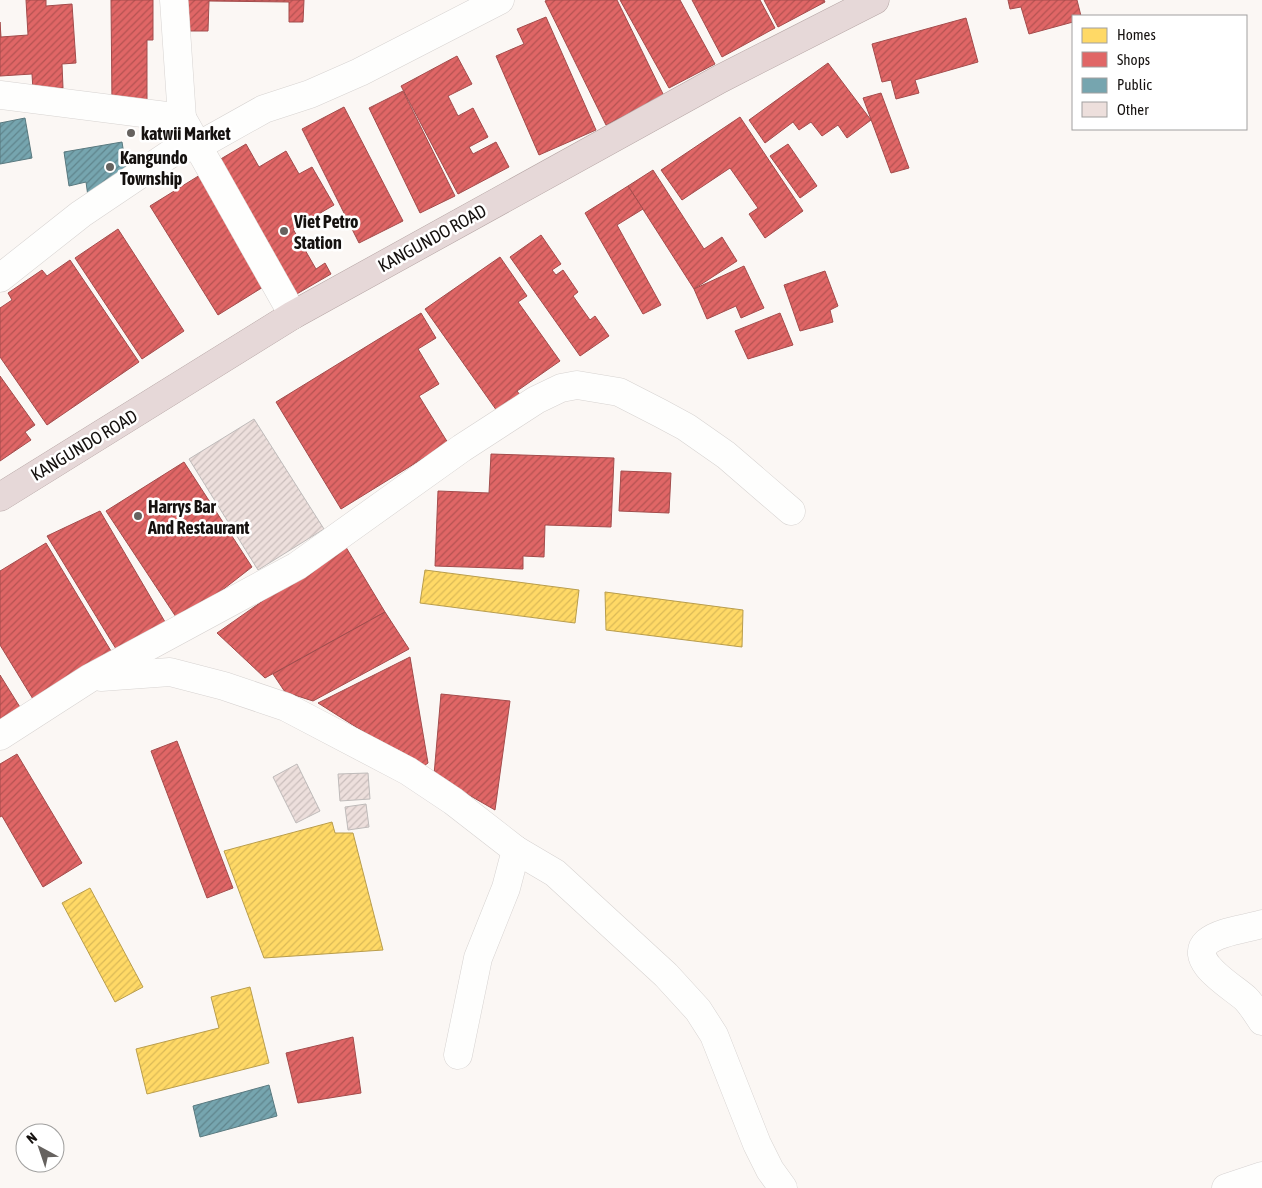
<svg xmlns="http://www.w3.org/2000/svg" width="1262" height="1188" font-family="'Asap Condensed',sans-serif">
<style>
.homes{fill:url(#homes-hatch);stroke:#b99d4c}
.shops{fill:url(#shops-hatch);stroke:#a34c4c}
.public{fill:url(#public-hatch);stroke:#59797f}
.building{fill:url(#building-hatch);stroke:#bfbbba}
.lines{fill:none;stroke-linecap:round;stroke-linejoin:round}
.minor-casing{stroke:#d7d3d1;stroke-width:29}
.highway-casing{stroke:#b6a6a5;stroke-width:29}
.minor{stroke:#fefefd;stroke-width:28}
.highway{stroke:#e6d8d8;stroke-width:28}
.poi-dot{fill:#66625f;stroke:#fff;stroke-width:2}
.labels{text-anchor:middle;dominant-baseline:central;stroke-width:5;stroke-linejoin:round;paint-order:stroke}
.poi-label{font-size:18px;font-weight:bold;fill:#15110f;stroke:#fff;text-anchor:start}
.street-label{font-size:18px;fill:#15110f;stroke:#fff}
</style>
<defs>
<pattern id="homes-hatch" width="6" height="6" patternUnits="userSpaceOnUse" patternTransform="scale(1.25)"><rect width="6" height="6" fill="#ffd966"/><path d="M-1 1l2-2M0 6l6-6M5 7l2-2" fill="none" stroke="#dab957"/></pattern>
<pattern id="shops-hatch" width="6" height="6" patternUnits="userSpaceOnUse" patternTransform="scale(1.25)"><rect width="6" height="6" fill="#e06666"/><path d="M-1 1l2-2M0 6l6-6M5 7l2-2" fill="none" stroke="#b45352"/></pattern>
<pattern id="public-hatch" width="6" height="6" patternUnits="userSpaceOnUse" patternTransform="scale(1.25)"><rect width="6" height="6" fill="#76a5af"/><path d="M-1 1l2-2M0 6l6-6M5 7l2-2" fill="none" stroke="#60858d"/></pattern>
<pattern id="building-hatch" width="6" height="6" patternUnits="userSpaceOnUse" patternTransform="scale(1.25)"><rect width="6" height="6" fill="#eddfdc"/><path d="M-1 1l2-2M0 6l6-6M5 7l2-2" fill="none" stroke="#cabebc"/></pattern>
</defs>
<rect width="100%" height="100%" fill="#fbf7f4"/>
<g class="homes">
<polygon points="425,570 579,590 575,623 420,603"/>
<polygon points="605,592 743,610 742,647 606,630"/>
<polygon points="332,822 335,833 353,833 383,950 264,958 224,851"/>
<polygon points="90,888 143,987 115,1002 62,903"/>
<polygon points="250,987 269,1063 147,1094 136,1049 219,1028 211,997"/>
</g>
<g class="shops">
<polygon points="26,0 46,0 46,6 72,4 76,63 62,64 63,88 33,90 32,74 0,76 0,22 1,37 28,35"/>
<polygon points="111,0 153,0 153,40 147,40 147,104 112,105"/>
<polygon points="184,0 304,0 303,22 289,22 289,2 209,1 208,31 184,31"/>
<polygon points="547,0 617,0 664,96 606,125 545,1"/>
<polygon points="620,0 680,0 715,64 669,88"/>
<polygon points="692,0 760,0 775,28 722,57"/>
<polygon points="764,0 824,0 825,2 778,27"/>
<polygon points="1008,0 1077,0 1081,16 1073,16 1073,22 1029,34 1021,7 1010,9"/>
<polygon points="546,17 596,130 539,155 496,56 524,44 517,29"/>
<polygon points="966,18 978,62 915,80 919,93 896,99 891,80 882,82 872,44"/>
<polygon points="457,56 472,84 448,96 458,116 473,108 488,137 469,147 473,154 496,142 509,167 458,194 401,86"/>
<polygon points="828,63 871,120 847,138 838,125 822,136 811,122 799,130 793,122 765,143 749,120"/>
<polygon points="403,91 455,196 420,213 369,108"/>
<polygon points="881,93 909,168 891,173 863,98"/>
<polygon points="344,107 403,221 359,243 302,129"/>
<polygon points="740,117 803,211 765,238 749,214 758,208 730,168 682,200 661,170"/>
<polygon points="246,144 259,167 286,151 299,174 312,167 334,205 293,229 316,269 325,263 331,274 295,295 219,160"/>
<polygon points="788,144 817,186 800,198 770,156"/>
<polygon points="653,170 704,249 722,237 737,261 694,289 628,186"/>
<polygon points="200,175 268,284 218,315 150,206"/>
<polygon points="628,186 643,209 617,225 661,305 643,314 585,213"/>
<polygon points="118,229 184,331 142,359 75,258"/>
<polygon points="541,235 561,264 552,270 556,275 563,270 578,292 573,296 590,320 595,316 609,336 580,356 510,257"/>
<polygon points="500,257 527,296 518,302 560,361 517,391 520,395 497,411 425,309"/>
<polygon points="70,260 139,362 47,425 0,357 0,308 12,300 8,293 42,270 47,276"/>
<polygon points="744,266 764,308 741,318 736,306 707,319 694,289"/>
<polygon points="825,271 838,306 830,310 833,322 800,331 784,285"/>
<polygon points="421,313 436,338 418,349 439,384 419,396 448,443 341,509 276,402"/>
<polygon points="780,313 793,345 748,359 735,331"/>
<polygon points="0,376 35,425 25,432 31,440 0,461"/>
<polygon points="491,454 614,458 611,527 545,525 544,557 523,556 523,569 435,566 438,491 489,493"/>
<polygon points="184,462 252,567 180,623 106,511"/>
<polygon points="621,471 671,473 669,513 619,511"/>
<polygon points="100,511 168,627 121,657 47,536"/>
<polygon points="46,543 114,656 36,704 0,645 0,571"/>
<polygon points="344,544 385,612 265,678 217,633"/>
<polygon points="385,612 409,649 313,701 285,692 273,674"/>
<polygon points="410,657 428,763 421,768 318,703"/>
<polygon points="0,675 23,712 0,726"/>
<polygon points="441,694 510,701 495,810 434,775"/>
<polygon points="177,741 233,888 207,898 151,751"/>
<polygon points="17,754 82,863 43,887 2,816 0,817 0,764"/>
<polygon points="353,1037 361,1093 298,1103 286,1053"/>
</g>
<g class="public">
<polygon points="25,118 32,158 0,164 0,123"/>
<polygon points="122,142 127,173 89,204 86,182 69,186 64,152"/>
<polygon points="269,1085 277,1116 200,1137 193,1106"/>
</g>
<g class="building">
<polygon points="254,419 324,529 258,570 189,459"/>
<polygon points="297,764 320,811 296,823 273,777"/>
<polygon points="368,773 370,799 340,801 338,774"/>
<polygon points="366,804 369,827 348,830 345,807"/>
</g>
<g class="lines">
<g class="minor-casing">
<g id="minor">
<polyline points="174,0 182,118"/>
<polyline points="0,95 182,118 293,315"/>
<polyline points="0,278 81,214 176,150 198,146 264,109 310,94 360,72 500,0"/>
<polyline points="101,677 170,672 224,686 286,707 408,771 453,801 516,850 506,888 478,958 458,1055"/>
<polyline points="0,736 90,678 297,566 462,448 536,400 561,388 577,385 619,392 660,413 686,427 726,455 791,511"/>
<polyline points="516,850 555,873 666,975 698,1010 714,1035 757,1144 770,1170 783,1188"/>
<path d="M1262,924C1246,929 1220,931 1207,942C1186,961 1235,988 1246,999C1252,1005 1257,1014 1262,1021"/>
<polyline points="1226,1188 1262,1176"/>
</g>
</g>
<g class="highway-casing">
<polyline id="highway" points="0,497 293,315 720,79 875,0"/>
</g>
<use href="#minor" class="minor"/>
<use href="#highway" class="highway"/>
</g>
<g class="poi-dot">
<circle cx="131" cy="133" r="5"/>
<circle cx="110" cy="167" r="5"/>
<circle cx="284" cy="231" r="5"/>
<circle cx="138" cy="516" r="5"/>
</g>
<g class="labels">
<g class="poi-label">
<text x="141" y="133">katwii Market</text>
<text x="120" y="157">Kangundo<tspan x="120" dy="21">Township</tspan></text>
<text x="294" y="221">Viet Petro<tspan x="294" dy="21">Station</tspan></text>
<text x="148" y="506">Harrys Bar<tspan x="148" dy="21">And Restaurant</tspan></text>
</g>
<g class="street-label">
<text transform="translate(432 238) rotate(-29)">KANGUNDO ROAD</text>
<text transform="translate(84 445) rotate(-31)">KANGUNDO ROAD</text>
</g>
</g>
<rect x="1072" y="15" width="175" height="115" fill="#ffffff" stroke="#a1a09f"/>
<rect x="1082" y="28" width="25" height="15" fill="#ffd966" stroke="#a1a09f"/>
<text x="1117" y="40" font-size="15" fill="#15110f">Homes</text>
<rect x="1082" y="52" width="25" height="15" fill="#e06666" stroke="#a1a09f"/>
<text x="1117" y="65" font-size="15" fill="#15110f">Shops</text>
<rect x="1082" y="78" width="25" height="15" fill="#76a5af" stroke="#a1a09f"/>
<text x="1117" y="90" font-size="15" fill="#15110f">Public</text>
<rect x="1082" y="102" width="25" height="15" fill="#eddfdc" stroke="#a1a09f"/>
<text x="1117" y="115" font-size="15" fill="#15110f">Other</text>
<g transform="translate(40 1148) rotate(320)"><circle r="24" fill="#ffffff" stroke="#a1a09f"/>
<path d="M0-4L9 19L0 12L-9 19Z" fill="#66625f"/>
<text y="-8" font-size="14" font-weight="bold" text-anchor="middle" fill="#15110f">N</text>
</g>
</svg>
